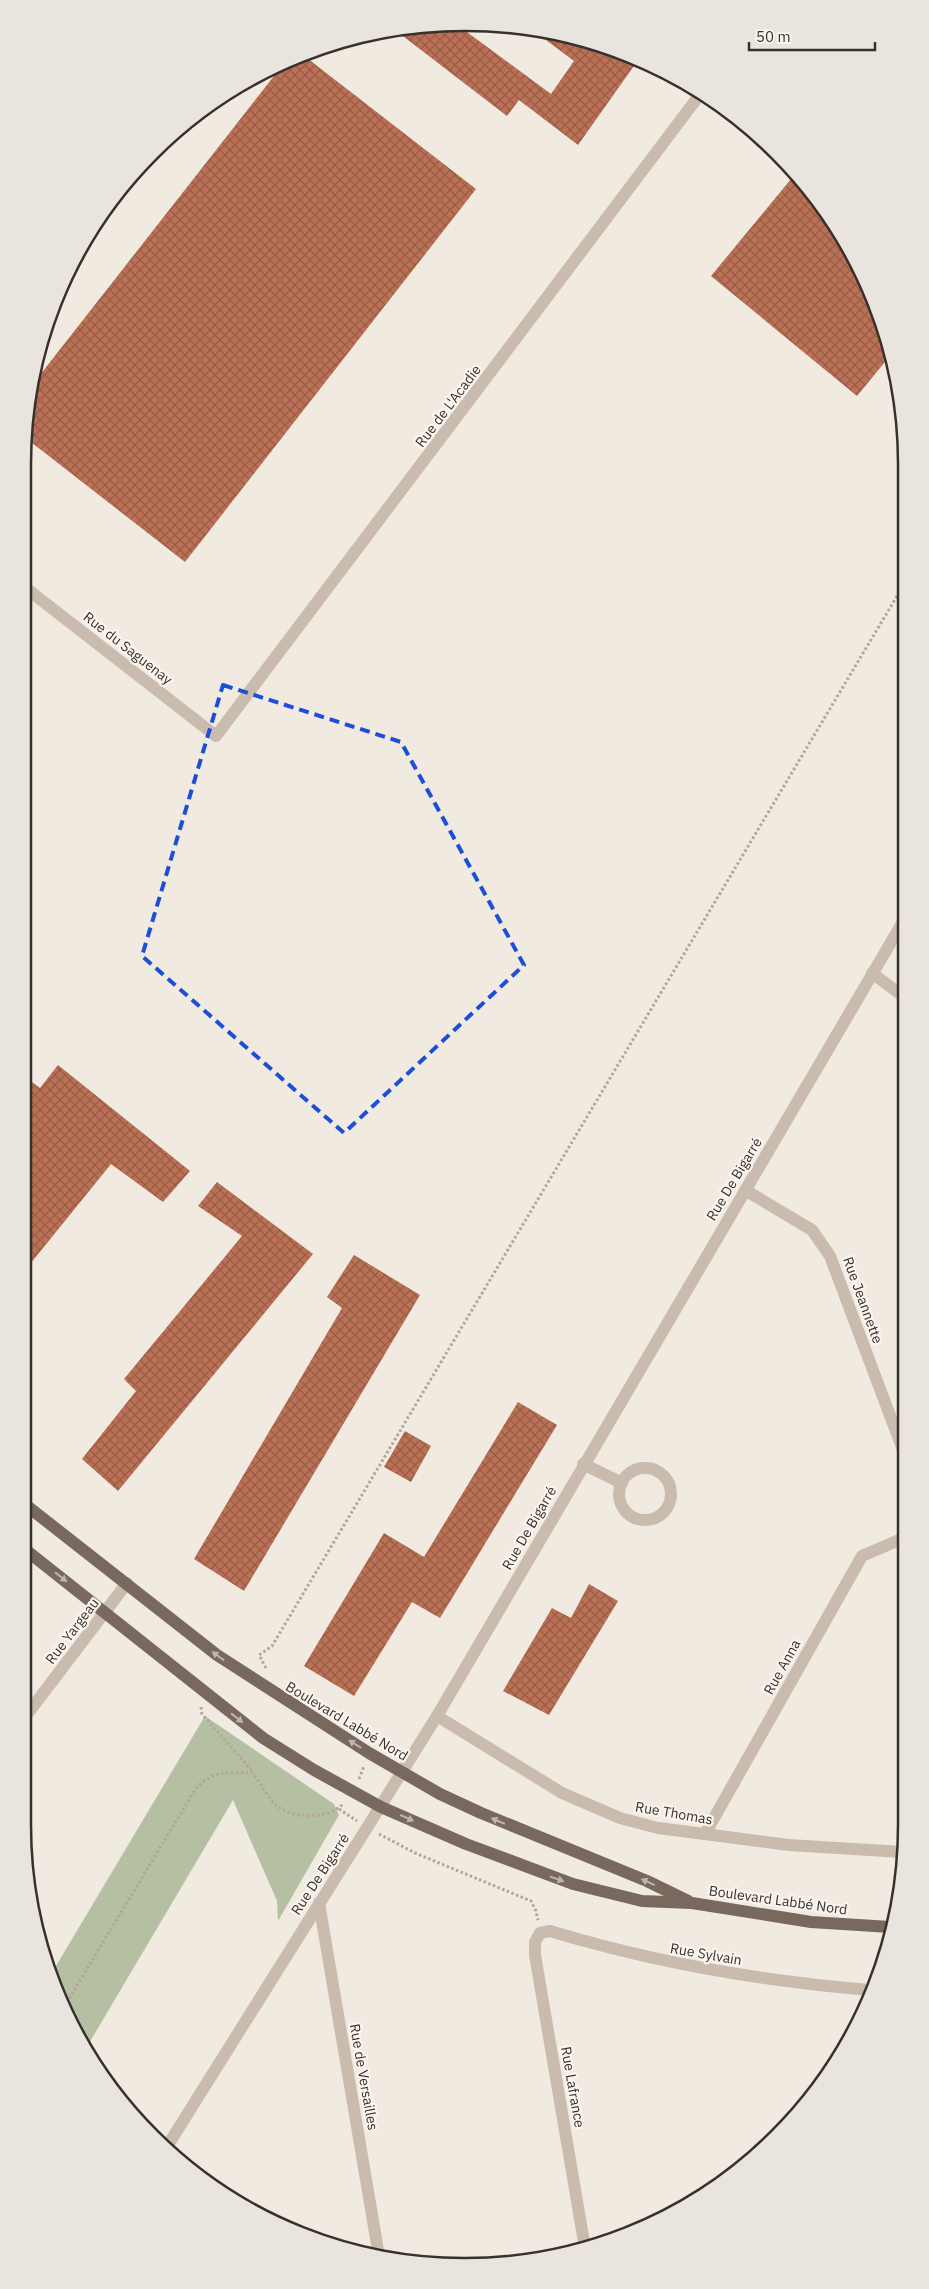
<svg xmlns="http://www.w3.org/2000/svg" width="929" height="2289" font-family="'IBM Plex Sans',sans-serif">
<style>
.green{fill:#b5c0a2}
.building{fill:url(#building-cross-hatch)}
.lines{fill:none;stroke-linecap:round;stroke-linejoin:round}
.path{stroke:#b5a598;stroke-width:3;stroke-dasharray:2.5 2.5;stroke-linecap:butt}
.minor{stroke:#c9bbae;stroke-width:12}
.major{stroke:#79685e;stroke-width:12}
.oneway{fill:#bfb5ad}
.marked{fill:none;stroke:#1d4ed8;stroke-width:4;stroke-dasharray:10 6;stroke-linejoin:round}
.labels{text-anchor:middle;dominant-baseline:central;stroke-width:4.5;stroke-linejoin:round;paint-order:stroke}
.street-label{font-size:14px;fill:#38302c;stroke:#f9f4ee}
.rim{fill:none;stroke:#38302c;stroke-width:2.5}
</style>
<defs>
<pattern id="building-cross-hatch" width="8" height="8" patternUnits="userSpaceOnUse" patternTransform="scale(1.25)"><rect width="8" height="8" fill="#bb7155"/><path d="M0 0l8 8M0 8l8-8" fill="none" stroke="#995d47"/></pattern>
</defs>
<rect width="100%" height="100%" fill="#f1eae1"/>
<polygon class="green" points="205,1716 334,1804 339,1815 278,1921 277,1901 233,1800 85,2050 50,1976"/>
<g class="building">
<polygon points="435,23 456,24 551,94 574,61 530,28 606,46 636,63 578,145 519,100 507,116 395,30"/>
<polygon points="303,55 476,189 185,562 27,439 36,380 285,62"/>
<polygon points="796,173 873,295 889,357 857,396 711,276"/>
<polygon points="58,1065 190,1171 163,1202 111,1164 22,1274 22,1075 40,1088"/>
<polygon points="217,1182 313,1254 118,1491 82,1459 136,1391 124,1379 242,1236 198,1206"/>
<polygon points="354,1255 420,1295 244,1591 194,1559 342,1308 327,1297"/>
<polygon points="518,1402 557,1425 440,1618 412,1602 354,1696 304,1666 384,1533 424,1557"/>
<polygon points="405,1431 431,1446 411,1482 384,1467"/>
<polygon points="589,1584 618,1601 549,1715 503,1691 552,1608 571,1618"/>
</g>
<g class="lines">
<g class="path">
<polyline points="266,1668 259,1655 272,1646 903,586"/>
<polyline points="201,1707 202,1714 253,1772"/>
<polyline points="355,1725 367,1732 369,1737"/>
<polyline points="359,1779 364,1766"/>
<polyline points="339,1809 357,1821"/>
<polyline points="379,1834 415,1853 531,1901 536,1911 538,1920"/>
<path d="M64,2007L196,1788C215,1769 228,1773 253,1773C260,1782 267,1797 276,1805C293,1820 329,1819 344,1803"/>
</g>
<g class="minor">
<polyline points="22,585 216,736 701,93"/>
<polyline points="872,973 904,997"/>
<polyline points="745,1190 812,1230 830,1256 906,1458"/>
<polyline points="583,1464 622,1483"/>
<circle cx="645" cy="1494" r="26"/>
<polyline points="437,1716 562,1793 620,1818 658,1828 789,1845 902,1852"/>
<polyline points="22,1721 127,1583"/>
<polyline points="705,1834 862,1556 906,1537"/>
<polyline points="319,1903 379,2256"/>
<polyline points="168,2145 437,1716 904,920"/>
<path d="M585,2248L535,1955V1942L540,1933L550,1931C656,1963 760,1981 870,1990"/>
</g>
<g class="major">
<polyline points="22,1502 217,1655 369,1753 440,1794 481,1813 647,1881 688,1901"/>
<polyline points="22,1547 263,1738 314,1770 381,1807 466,1844 573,1884 642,1901 692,1903 811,1922 890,1927"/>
</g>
</g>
<defs><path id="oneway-solid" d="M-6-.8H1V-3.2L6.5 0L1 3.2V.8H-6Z" transform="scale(1.25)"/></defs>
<g class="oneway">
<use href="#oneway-solid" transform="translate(61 1577) rotate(38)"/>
<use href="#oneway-solid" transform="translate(218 1656) rotate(-144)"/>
<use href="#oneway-solid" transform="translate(237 1718) rotate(38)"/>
<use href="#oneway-solid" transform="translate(355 1744) rotate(-148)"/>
<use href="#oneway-solid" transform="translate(407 1818) rotate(24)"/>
<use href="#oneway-solid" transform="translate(498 1821) rotate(-157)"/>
<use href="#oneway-solid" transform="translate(557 1879) rotate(19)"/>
<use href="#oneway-solid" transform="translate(648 1882) rotate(-156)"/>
</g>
<path class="marked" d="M223,685L401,742L524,965L344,1133L142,956Z"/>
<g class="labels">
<g class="street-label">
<text transform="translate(448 406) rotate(-53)">Rue de L'Acadie</text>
<text transform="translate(128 648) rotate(38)">Rue du Saguenay</text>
<text transform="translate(734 1179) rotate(-59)">Rue De Bigarré</text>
<text transform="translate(863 1300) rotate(70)">Rue Jeannette</text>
<text transform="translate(529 1528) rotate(-60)">Rue De Bigarré</text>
<text transform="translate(72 1631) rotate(-53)">Rue Yargeau</text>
<text transform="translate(782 1667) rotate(-61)">Rue Anna</text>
<text transform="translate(347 1721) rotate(31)">Boulevard Labbé Nord</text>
<text transform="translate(674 1813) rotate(10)">Rue Thomas</text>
<text transform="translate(320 1874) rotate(-57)">Rue De Bigarré</text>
<text transform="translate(778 1900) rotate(8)">Boulevard Labbé Nord</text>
<text transform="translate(706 1954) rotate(10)">Rue Sylvain</text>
<text transform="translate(364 2077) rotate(80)">Rue de Versailles</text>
<text transform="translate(573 2087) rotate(80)">Rue Lafrance</text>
</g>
</g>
<path d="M0 0H929V2289H0ZM464 31H465A433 433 0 0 1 898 464V1825A433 433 0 0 1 465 2258H464A433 433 0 0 1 31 1825V464A433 433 0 0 1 464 31Z" fill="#eae4de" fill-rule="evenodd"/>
<path class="rim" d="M464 31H465A433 433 0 0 1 898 464V1825A433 433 0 0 1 465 2258H464A433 433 0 0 1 31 1825V464A433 433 0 0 1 464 31Z"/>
<path d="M749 42v8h126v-8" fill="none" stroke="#38302c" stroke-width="2.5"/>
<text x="756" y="42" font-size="15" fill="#38302c" stroke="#f9f4ee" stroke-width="4" paint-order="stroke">50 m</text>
</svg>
